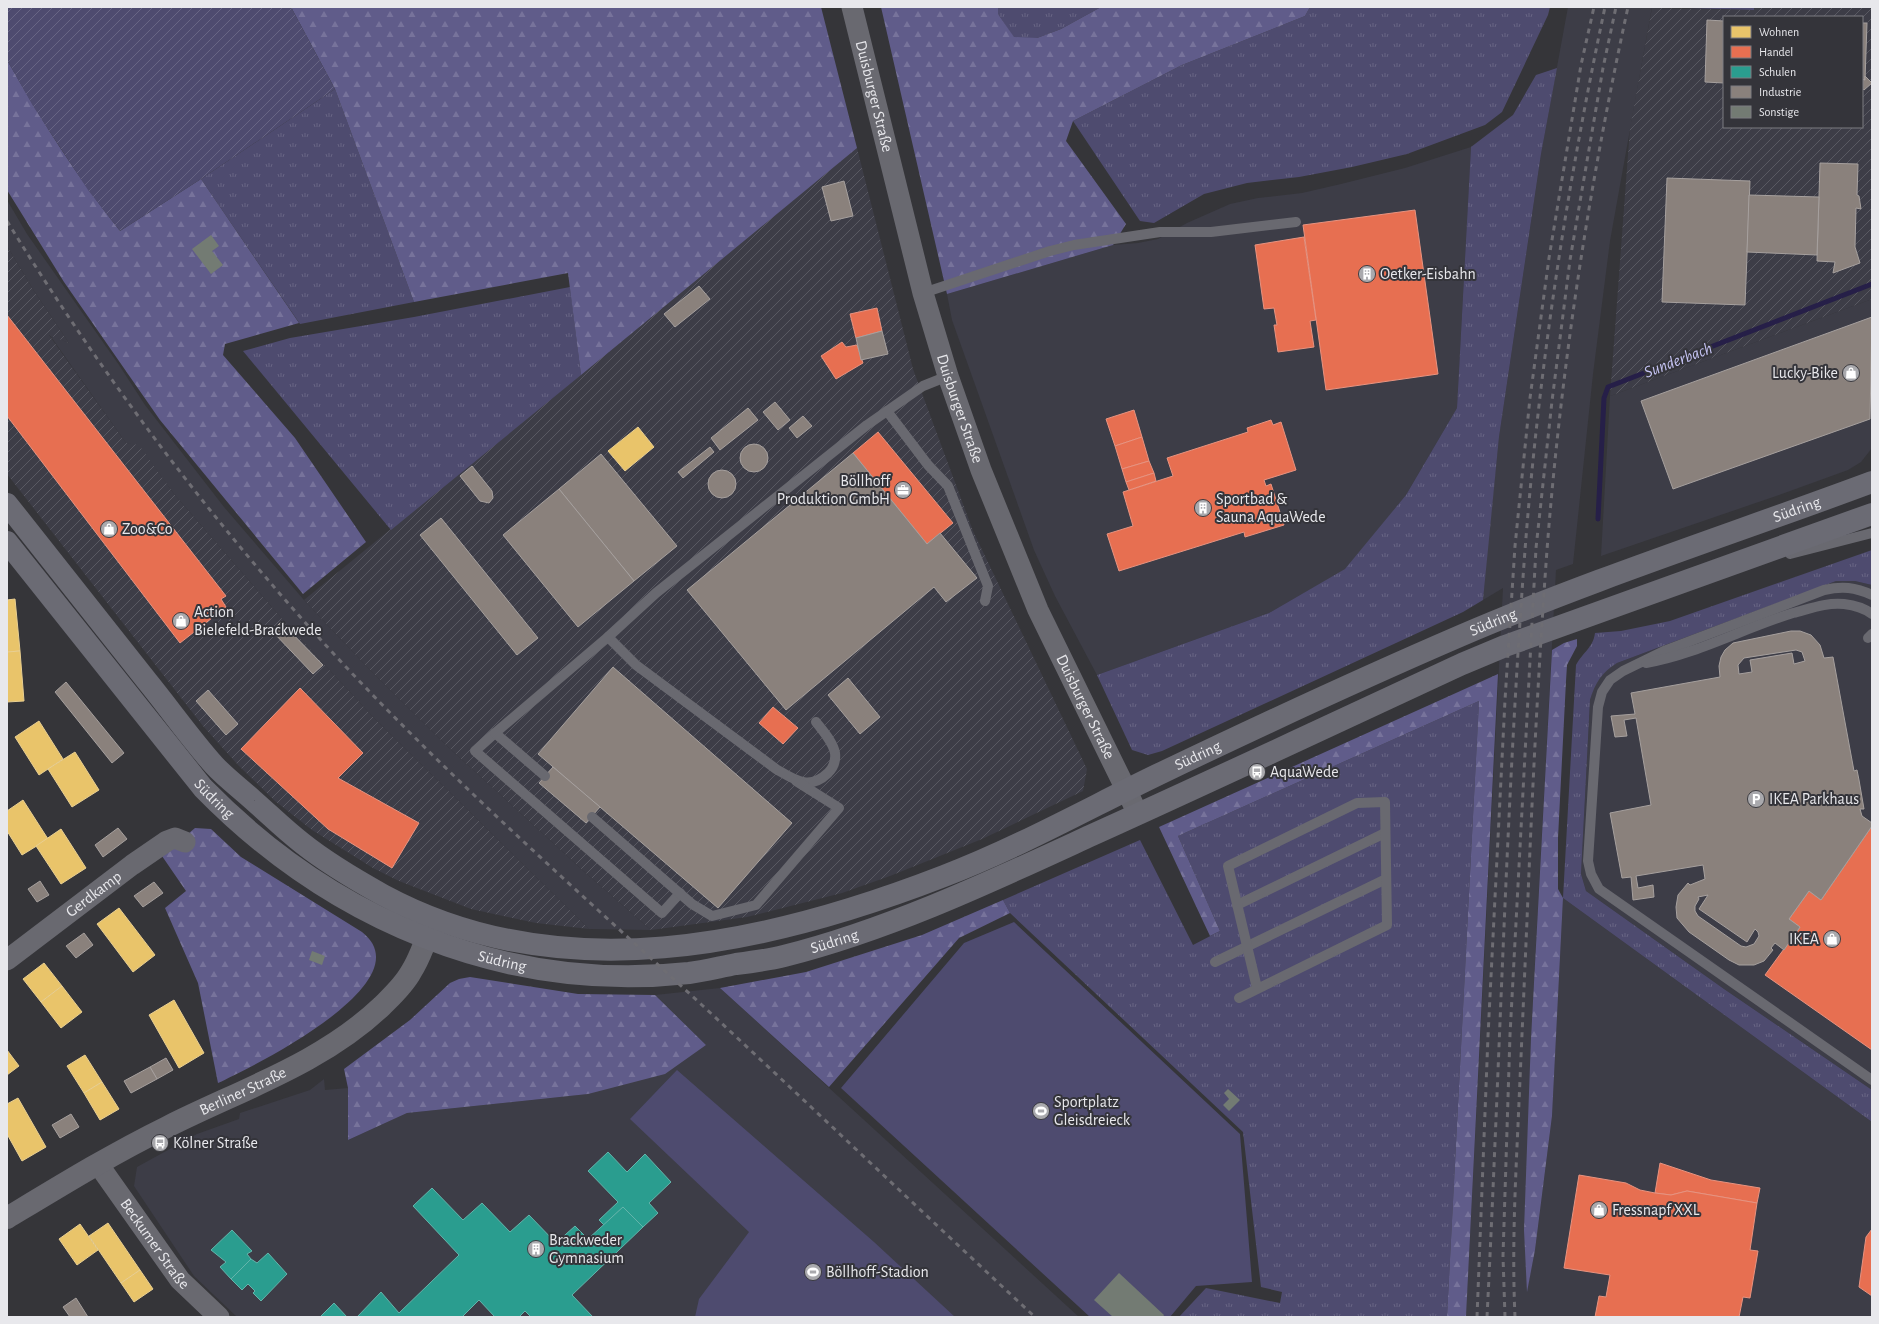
<svg xmlns="http://www.w3.org/2000/svg" width="1879" height="1324" font-family="'Alegreya Sans',sans-serif">
<style>
.built{fill:#3d3d47}
.industrial{fill:url(#industrial-furrows);fill-rule:evenodd}
.grass{fill:url(#grass-tufts)}
.forest{fill:url(#forest-firs)}
.garden{fill:url(#garden-furrows)}
.pitch{fill:#4e4b6f}
.homes{fill:#e9c46a;stroke:#e9cf91}
.shops{fill:#e76f51;stroke:#e79380}
.schools{fill:#2a9d8f;stroke:#63b4ab}
.industry{fill:#8a817c;stroke:#a6a09e;fill-rule:evenodd}
.lines{fill:none;stroke-linecap:round;stroke-linejoin:round}
.stream{stroke:#261f48;stroke-width:5}
.building{fill:#737b73}
.service{stroke:#696970;stroke-width:10}
.minor{stroke:#696970;stroke-width:21}
.tertiary{stroke:#696970;stroke-width:22}
.secondary{stroke:#6b6b74;stroke-width:22}
.rail{stroke:#6e6d73;stroke-width:3;stroke-dasharray:5 5;stroke-linecap:butt}
.labels{text-anchor:middle;dominant-baseline:central;stroke-width:4;stroke-linejoin:round;paint-order:stroke}
.street-label{font-size:16px;fill:#e8e8ec;stroke:#34343a}
.poi-label{font-size:16px;fill:#e8e8ec;stroke:#34343a;text-anchor:start}
.water-label{font-size:17px;font-style:italic;fill:#c5c3f3;stroke:#34343a}
</style>
<defs>
<pattern id="industrial-furrows" width="10" height="10" patternUnits="userSpaceOnUse"><rect width="10" height="10" fill="#3d3d47"/><path d="M-1 1l2-2M0 10L10 0M9 11l2-2" fill="none" stroke="#595962"/></pattern>
<pattern id="grass-tufts" width="24" height="20" patternUnits="userSpaceOnUse"><rect width="24" height="20" fill="#4e4b6f"/><path d="M3 7l-1-3M5 7V3M7 7l1-3M15 17l-1-3M17 17v-4M19 17l1-3" fill="none" stroke="#686584"/></pattern>
<pattern id="forest-firs" width="22" height="20" patternUnits="userSpaceOnUse"><rect width="22" height="20" fill="#605c8a"/><path d="M5 1l3.5 6h-7zM16 11l3.5 6h-7z" fill="#77739b"/></pattern>
<pattern id="garden-furrows" width="10" height="10" patternUnits="userSpaceOnUse"><rect width="10" height="10" fill="#4e4b6f"/><path d="M-1 1l2-2M0 10L10 0M9 11l2-2" fill="none" stroke="#686584"/></pattern>
</defs>
<rect width="100%" height="100%" fill="#353539"/>
<g class="built">
<polygon points="1568,7 1652,7 1610,241 1593,374 1573,564 1556,570 1531,1038 1527,1290 1535,1250 1552,1116 1563,898 1872,1122 1872,1317 1466,1317 1503,588 1483,600 1488,542 1499,437 1541,154"/>
<polygon points="1471,147 1457,408 1406,495 1346,569 1269,613 1097,675 1055,596 1034,550 952,320 947,294 1113,245 1138,243 1158,239 1187,223 1230,204 1258,198 1302,193 1341,184 1405,168"/>
<polygon points="7,200 27,234 119,365 145,405 224,507 304,600 370,670 446,745 588,875 651,930 589,929 374,718 283,620 174,494 139,446 126,443 49,334 69,343 34,291 7,246"/>
<polygon points="1872,299 1872,448 1861,462 1848,470 1779,495 1601,556 1610,396"/>
<polygon points="1836,581 1855,581 1872,585 1872,1090 1724,989 1586,891 1581,874 1590,700 1594,686 1600,677 1609,667 1617,663"/>
<polygon points="720,988 1079,1317 237,1317 194,1276 134,1186 137,1167 197,1134 239,1119 240,1113 310,1090 324,1079 325,1090 348,1088 348,1140 407,1113 588,1094 706,1045 655,995"/>
</g>
<g class="industrial">
<path d="M1754,7H1872V299L1610,396L1630,128L1652,8L1754,10ZM1724,17H1862V127H1724Z"/>
<polygon points="857,148 913,369 973,531 1087,769 1083,791 982,839 890,876 842,893 747,917 651,930 588,875 446,745 370,670 304,600"/>
<polygon points="7,246 34,291 69,343 49,335 126,443 139,445 174,494 283,620 374,718 589,929 536,923 471,909 399,881 373,868 312,830 275,801 238,765 203,726 7,474"/>
</g>
<g class="grass">
<polygon points="998,7 1101,7 1061,29 1037,38 1014,38 998,14"/>
<polygon points="1310,7 1550,7 1548,15 1502,112 1485,125 1407,154 1352,167 1299,177 1247,183 1204,194 1154,223 1140,221 1073,121 1182,65 1305,16"/>
<polygon points="1652,7 1754,7 1754,10"/>
<polygon points="1557,68 1541,154 1499,437 1483,600 1463,612 1162,751 1148,755 1132,750 1097,675 1269,613 1345,569 1406,495 1457,408 1471,147 1513,115 1536,75"/>
<polygon points="335,89 414,302 300,324 201,179"/>
<polygon points="570,287 581,375 391,530 243,351 290,338 414,317"/>
<path d="M1872,550V585L1855,581H1836L1617,663C1602,672 1595,683 1590,700L1581,874L1586,891L1724,989L1872,1090V1122L1563,898L1576,665C1583,652 1593,648 1595,633L1621,631L1670,621Z"/>
<polygon points="1479,701 1447,1317 1179,1317 1206,1288 1280,1303 1282,1292 1261,1287 1243,1132 1010,913 1003,900 1140,840 1193,945 1220,931 1178,836"/>
</g>
<g class="forest">
<polygon points="291,7 821,7 857,148 581,375 568,273 414,302 335,89"/>
<polygon points="881,7 998,7 998,14 1014,37 1037,38 1061,29 1101,7 1310,7 1305,16 1182,65 1073,121 1066,141 1126,224 1113,245 947,294"/>
<path d="M7,60C41,120 77,177 120,231L201,179L299,323L225,344L223,355L295,438L366,542L303,594L160,420L64,282L7,190Z"/>
<polygon points="1577,639 1577,646 1567,665 1566,681 1558,838 1558,889 1563,898 1552,1116 1535,1250 1527,1292 1524,1230 1531,1038 1552,650 1564,643"/>
<polygon points="1498,674 1466,1317 1447,1317 1479,701 1178,836 1220,931 1210,936 1159,827"/>
<path d="M195,828L211,829L241,857L362,932C426,982 252,1067 218,1083L198,983L165,908L186,891L162,856Z"/>
<polygon points="1003,900 1010,913 959,938 829,1087 720,988 806,972 922,935"/>
<polygon points="470,977 578,994 655,995 706,1045 665,1074 588,1094 407,1113 348,1140 348,1088 344,1069 410,1020 450,983 459,979"/>
</g>
<polygon class="garden" points="7,7 291,7 335,89 201,179 120,231 88,190 33,106 7,60"/>
<g class="pitch">
<polygon points="1014,922 1240,1134 1252,1282 1196,1286 1170,1317 1090,1317 841,1088 964,943"/>
<polygon points="677,1070 874,1242 955,1317 695,1317 699,1299 749,1232 630,1119"/>
</g>
<g class="homes">
<polygon points="638,427 654,447 625,471 608,451"/>
<polygon points="15,599 20,651 7,652 7,600"/>
<polygon points="20,651 24,701 7,702 7,652"/>
<polygon points="39,721 63,759 39,775 15,737"/>
<polygon points="75,752 99,790 72,807 48,769"/>
<polygon points="23,800 48,839 22,855 7,831 7,811"/>
<polygon points="61,829 86,868 61,884 36,846"/>
<polygon points="119,908 155,955 133,972 97,924"/>
<polygon points="44,963 62,986 41,1002 23,979"/>
<polygon points="62,986 82,1012 61,1028 41,1002"/>
<polygon points="174,1000 204,1053 179,1068 149,1015"/>
<polygon points="7,1050 19,1066 7,1075"/>
<polygon points="85,1055 102,1082 84,1093 67,1066"/>
<polygon points="102,1082 119,1109 100,1120 84,1093"/>
<polygon points="18,1098 46,1147 22,1161 7,1134 7,1104"/>
<polygon points="108,1223 140,1270 121,1283 89,1236"/>
<polygon points="80,1224 98,1250 77,1265 59,1239"/>
<polygon points="140,1270 153,1289 134,1302 121,1283"/>
</g>
<g class="shops">
<polygon points="1415,210 1438,374 1326,390 1303,225"/>
<polygon points="1304,237 1316,320 1310,321 1314,347 1278,352 1274,325 1277,325 1274,308 1264,309 1255,245"/>
<polygon points="877,308 882,331 856,338 850,314"/>
<polygon points="7,315 226,596 221,599 226,607 180,643 7,416"/>
<polygon points="842,342 846,347 857,345 863,363 836,379 821,356"/>
<polygon points="1134,410 1142,437 1115,446 1106,419"/>
<polygon points="1271,420 1273,425 1281,422 1296,470 1264,480 1266,486 1271,484 1284,525 1245,537 1244,532 1119,571 1107,534 1133,526 1123,492 1173,476 1167,458 1248,432 1247,428"/>
<polygon points="878,432 953,523 927,544 853,453"/>
<polygon points="1142,437 1149,461 1122,469 1115,446"/>
<polygon points="1149,461 1154,473 1126,482 1122,469"/>
<polygon points="1154,473 1156,481 1129,490 1126,482"/>
<polygon points="300,688 363,753 338,778 419,823 392,868 328,829 241,749"/>
<polygon points="773,707 798,728 783,744 759,723"/>
<polygon points="1872,826 1872,1050 1765,975 1800,927 1789,919 1809,891 1821,900"/>
<polygon points="1660,1163 1711,1180 1760,1188 1757,1203 1687,1191 1671,1195 1655,1193"/>
<polygon points="1579,1175 1626,1183 1640,1190 1655,1193 1671,1195 1687,1191 1757,1203 1750,1250 1758,1251 1750,1298 1743,1297 1739,1317 1595,1317 1599,1296 1606,1297 1610,1275 1564,1268"/>
<polygon points="1872,1229 1872,1296 1859,1287 1866,1237"/>
</g>
<g class="schools">
<polygon points="608,1152 627,1172 645,1154 671,1182 649,1203 658,1213 643,1227 623,1207 604,1225 599,1220 618,1202 588,1171"/>
<polygon points="432,1188 463,1220 482,1203 510,1232 529,1215 556,1243 575,1226 588,1239 623,1207 643,1227 572,1295 593,1317 531,1317 525,1311 519,1317 495,1317 479,1300 462,1317 357,1317 381,1292 399,1313 459,1255 413,1206"/>
<polygon points="232,1230 252,1251 247,1254 251,1259 231,1279 220,1267 226,1262 211,1250"/>
<polygon points="268,1253 287,1274 261,1301 253,1293 255,1291 248,1284 242,1290 231,1279 251,1259 257,1263"/>
<polygon points="334,1303 347,1317 320,1317"/>
</g>
<g class="industry">
<polygon points="1707,20 1724,21 1724,83 1705,82"/>
<polygon points="1862,23 1867,23 1865,80 1862,79"/>
<polygon points="1865,76 1872,83 1864,90 1862,88 1862,79 1865,80"/>
<polygon points="1820,163 1858,164 1857,195 1859,196 1861,209 1856,208 1855,247 1860,263 1833,273 1835,262 1817,261"/>
<polygon points="1667,178 1750,181 1745,305 1662,302"/>
<polygon points="844,181 853,216 831,221 822,187"/>
<polygon points="1749,195 1819,197 1817,255 1747,252"/>
<polygon points="699,286 710,299 675,327 664,314"/>
<polygon points="1872,317 1870,419 1673,489 1641,401"/>
<polygon points="882,331 888,354 861,360 856,338"/>
<polygon points="775,402 790,420 778,430 763,412"/>
<polygon points="748,408 758,420 720,450 711,438"/>
<polygon points="803,416 812,426 797,438 789,428"/>
<circle cx="754" cy="458" r="14"/>
<polygon points="710,447 714,452 683,478 678,472"/>
<polygon points="853,453 927,544 940,533 977,578 946,602 934,587 786,710 687,590"/>
<polygon points="601,454 677,546 634,581 559,489"/>
<polygon points="472,466 492,491 493,498 489,503 480,501 460,476"/>
<circle cx="722" cy="484" r="14"/>
<polygon points="559,489 634,581 578,627 503,535"/>
<polygon points="441,518 538,638 517,655 420,535"/>
<polygon points="281,622 323,665 313,674 272,631"/>
<path d="M1791,631H1800L1811,635L1820,645L1824,658L1833,657L1854,771L1857,770L1859,780L1864,809H1860L1862,816L1872,823V826L1821,900L1809,891L1789,919L1800,927L1784,950L1775,943L1771,948L1773,950L1764,961L1754,965H1739L1729,960L1689,932L1677,918L1676,907L1678,895L1688,883L1690,885L1705,879L1703,865L1636,876L1638,888L1653,885L1654,897L1633,900L1631,877L1622,878L1610,813L1651,805L1636,718L1624,720L1627,736L1615,737L1611,716L1635,714L1631,693L1720,677L1719,666L1721,657L1725,650L1733,643ZM1796,650L1802,652L1805,661L1794,664L1792,653L1750,660L1752,672L1739,674L1738,665L1744,658ZM1708,895L1699,909L1747,942L1755,929L1758,932L1759,936L1754,944L1746,947L1741,946L1698,916L1695,911V906L1699,899L1698,897Z"/>
<polygon points="613,667 792,823 718,908 538,754"/>
<polygon points="848,678 880,717 860,734 828,695"/>
<polygon points="66,682 124,753 112,763 55,692"/>
<polygon points="208,690 238,724 226,735 196,701"/>
<polygon points="553,767 600,807 586,823 539,783"/>
<polygon points="118,828 127,839 103,857 95,845"/>
<polygon points="40,881 49,895 37,902 28,889"/>
<polygon points="154,882 163,893 143,907 134,896"/>
<polygon points="84,933 93,945 76,958 66,946"/>
<polygon points="166,1058 173,1070 157,1079 150,1067"/>
<polygon points="150,1067 157,1079 131,1093 124,1081"/>
<polygon points="71,1114 79,1127 60,1138 52,1125"/>
<polygon points="76,1298 88,1317 70,1317 63,1307"/>
</g>
<g class="lines">
<polyline class="stream" points="1598,519 1604,398 1608,387 1872,284"/>
</g>
<g class="building">
<polygon points="211,235 219,246 212,251 223,265 211,274 192,249"/>
<polygon points="312,951 325,956 322,965 309,960"/>
<polygon points="1228,1089 1240,1100 1229,1111 1223,1105 1229,1099 1224,1093"/>
<polygon points="1119,1273 1164,1315 1163,1317 1113,1317 1094,1300"/>
</g>
<g class="lines">
<g class="service">
<polyline points="923,293 1050,251 1074,245 1160,232 1211,232 1296,222"/>
<polyline points="887,411 928,465 948,486 988,586 985,601"/>
<polyline points="1790,554 1872,533"/>
<path d="M1872,595C1855,587 1842,586 1824,590L1664,651L1623,671L1610,680L1602,692L1598,707L1588,861L1591,874L1599,889L1872,1080"/>
<path d="M608,637L636,665L776,769C795,780 809,791 828,773C834,767 836,761 835,753C833,742 823,731 816,722"/>
<polyline points="1868,638 1872,634"/>
<path d="M1646,663C1697,654 1744,628 1793,613C1809,609 1827,602 1844,604C1853,605 1864,608 1872,614"/>
<polyline points="495,733 475,751 662,913 680,893"/>
<polyline points="545,776 495,733 608,637 656,593 867,425 923,386 948,376"/>
<polyline points="592,817 692,904 712,916 756,905 839,808 796,781"/>
<polyline points="1237,905 1385,833"/>
<polyline points="1215,962 1386,879"/>
<polyline points="1239,998 1387,925 1385,802 1357,803 1228,866 1257,988"/>
</g>
<g class="minor">
<path id="s1" d="M852,7L923,293L948,376L981,470L1038,610L1138,814"/>
<path id="s2" d="M7,960L132,865L167,841L175,838L185,842"/>
<path id="s3" d="M98,1164L180,1280L219,1317"/>
</g>
<path class="tertiary" id="s4" d="M7,1218C60,1186 112,1154 167,1127C240,1090 321,1064 382,1006C392,996 404,985 411,972C421,956 427,937 433,919"/>
<g class="secondary">
<path id="s5" d="M7,504C54,563 101,622 147,681C169,708 190,738 214,765C226,778 241,789 254,801C270,815 285,830 302,843C327,863 356,880 383,895C561,991 766,945 944,876C1017,848 1087,809 1157,775C1257,727 1358,680 1460,636C1595,578 1735,533 1872,482"/>
<path id="s6" d="M7,542L203,788C331,919 503,993 689,973C704,971 720,967 736,964C752,962 768,960 784,956C891,929 992,881 1092,835C1216,779 1339,721 1462,664L1505,646L1872,514"/>
</g>
<g class="rail">
<path d="M7,221C92,359 188,490 295,611C420,753 564,878 703,1006C814,1109 924,1214 1035,1317"/>
<polyline points="1477,1317 1488,1036 1505,700 1515,546 1530,398 1549,258 1581,65 1594,7"/>
<path d="M1487,1317C1500,1061 1506,805 1525,550C1539,368 1567,186 1605,7"/>
<polyline points="1505,1317 1503,1256 1510,1035 1536,548 1552,401 1570,260 1603,68 1616,7"/>
<path d="M1515,1317C1512,1252 1515,1190 1518,1125C1521,1057 1524,989 1527,920C1532,797 1538,673 1547,550C1561,368 1589,186 1628,7"/>
</g>
</g>
<defs>
<g id="building-disc" transform="scale(0.9)"><circle r="9.5" fill="#a9a9ad" stroke="#34343a"/><path d="M-4-6H4V6H1V3H-1V6H-4ZM-2.5-4.3h1.7v1.8h-1.7ZM.8-4.3h1.7v1.8H.8ZM-2.5-1h1.7V.8h-1.7ZM.8-1h1.7V.8H.8Z" fill="#fff"/></g>
<g id="shop-disc" transform="scale(0.9)"><circle r="9.5" fill="#a9a9ad" stroke="#34343a"/><path d="M-5-2.5h2.3a2.7 3.5 0 0 1 5.4 0H5L5.5 6h-11ZM-1.5-2.5h3a1.5 2.3 0 0 0-3 0Z" fill="#fff"/></g>
<g id="office-disc" transform="scale(0.9)"><circle r="9.5" fill="#a9a9ad" stroke="#34343a"/><path d="M-6-3h4V-5.5h4V-3h4V5H-6ZM-1-4.5V-3h2v-1.5ZM-6 0V1H6V0Z" fill="#fff"/></g>
<g id="bus-disc" transform="scale(0.9)"><circle r="9.5" fill="#a9a9ad" stroke="#34343a"/><path d="M-5-6H5V4H4V6H2V4H-2V6H-4V4H-5ZM-3.5-4V0h7V-4ZM-3.5 1.2v1.5H-2V1.2ZM2 1.2v1.5H3.5V1.2Z" fill="#fff"/></g>
<g id="parking-disc" transform="scale(0.9)"><circle r="9.5" fill="#a9a9ad" stroke="#34343a"/><path d="M-3.5-5.5H1a3.5 3.5 0 0 1 0 7H-1V5.5H-3.5ZM-1-3.4V-.6H.8a1.4 1.4 0 0 0 0-2.8Z" fill="#fff"/></g>
<g id="stadium-disc" transform="scale(0.9)"><circle r="9.5" fill="#a9a9ad" stroke="#34343a"/><path d="M0-5a6.5 5 0 1 0 0 10a6.5 5 0 1 0 0-10ZM-3.5-1.8h7v3.6h-7Z" fill="#fff"/></g>
</defs>
<g fill-rule="evenodd">
<use href="#building-disc" x="1367" y="274"/>
<use href="#shop-disc" x="1851" y="373"/>
<use href="#office-disc" x="903" y="490"/>
<use href="#building-disc" x="1203" y="508"/>
<use href="#shop-disc" x="109" y="529"/>
<use href="#shop-disc" x="181" y="621"/>
<use href="#bus-disc" x="1257" y="772"/>
<use href="#parking-disc" x="1756" y="799"/>
<use href="#shop-disc" x="1832" y="939"/>
<use href="#stadium-disc" x="1041" y="1111"/>
<use href="#bus-disc" x="160" y="1143"/>
<use href="#shop-disc" x="1599" y="1210"/>
<use href="#building-disc" x="536" y="1249"/>
<use href="#stadium-disc" x="813" y="1272"/>
</g>
<g class="labels">
<g class="street-label">
<text stroke="none"><textPath href="#s1" startOffset="92">Duisburger Straße</textPath></text>
<text stroke="none"><textPath href="#s1" startOffset="416">Duisburger Straße</textPath></text>
<text stroke="none"><textPath href="#s5" startOffset="2056">Südring</textPath></text>
<text stroke="none"><textPath href="#s5" startOffset="1732">Südring</textPath></text>
<text stroke="none"><textPath href="#s1" startOffset="740">Duisburger Straße</textPath></text>
<text stroke="none"><textPath href="#s5" startOffset="1408">Südring</textPath></text>
<text stroke="none"><textPath href="#s6" startOffset="330">Südring</textPath></text>
<text stroke="none"><textPath href="#s2" startOffset="109">Gerdkamp</textPath></text>
<text stroke="none"><textPath href="#s6" startOffset="1002">Südring</textPath></text>
<text stroke="none"><textPath href="#s6" startOffset="665">Südring</textPath></text>
<text stroke="none"><textPath href="#s4" startOffset="268">Berliner Straße</textPath></text>
<text stroke="none"><textPath href="#s3" startOffset="98">Beckumer Straße</textPath></text>
</g>
<g class="poi-label">
<text x="1380" y="274">Oetker-Eisbahn</text>
<text x="1838" y="373" text-anchor="end">Lucky-Bike</text>
<text x="890" y="481" text-anchor="end">Böllhoff<tspan x="890" dy="18">Produktion GmbH</tspan></text>
<text x="1216" y="499">Sportbad &amp;<tspan x="1216" dy="18">Sauna AquaWede</tspan></text>
<text x="122" y="529">Zoo&amp;Co</text>
<text x="194" y="612">Action<tspan x="194" dy="18">Bielefeld-Brackwede</tspan></text>
<text x="1270" y="772">AquaWede</text>
<text x="1769" y="799">IKEA Parkhaus</text>
<text x="1819" y="939" text-anchor="end">IKEA</text>
<text x="1054" y="1102">Sportplatz<tspan x="1054" dy="18">Gleisdreieck</tspan></text>
<text x="173" y="1143">Kölner Straße</text>
<text x="1612" y="1210">Fressnapf XXL</text>
<text x="549" y="1240">Brackweder<tspan x="549" dy="18">Gymnasium</tspan></text>
<text x="826" y="1272">Böllhoff-Stadion</text>
</g>
<g class="water-label">
<text transform="translate(1678 360) rotate(-21)">Sunderbach</text>
</g>
</g>
<rect width="1879" height="1324" fill="none" stroke="#e8e8ec" stroke-width="16"/>
<rect x="1723" y="16" width="140" height="112" fill="#34343a" stroke="#7c7c81"/>
<rect x="1731" y="26" width="20" height="12" fill="#e9c46a" stroke="#7c7c81"/>
<text x="1759" y="36" font-size="12" fill="#e8e8ec">Wohnen</text>
<rect x="1731" y="46" width="20" height="12" fill="#e76f51" stroke="#7c7c81"/>
<text x="1759" y="56" font-size="12" fill="#e8e8ec">Handel</text>
<rect x="1731" y="66" width="20" height="12" fill="#2a9d8f" stroke="#7c7c81"/>
<text x="1759" y="76" font-size="12" fill="#e8e8ec">Schulen</text>
<rect x="1731" y="86" width="20" height="12" fill="#8a817c" stroke="#7c7c81"/>
<text x="1759" y="96" font-size="12" fill="#e8e8ec">Industrie</text>
<rect x="1731" y="106" width="20" height="12" fill="#737b73" stroke="#7c7c81"/>
<text x="1759" y="116" font-size="12" fill="#e8e8ec">Sonstige</text>
</svg>
